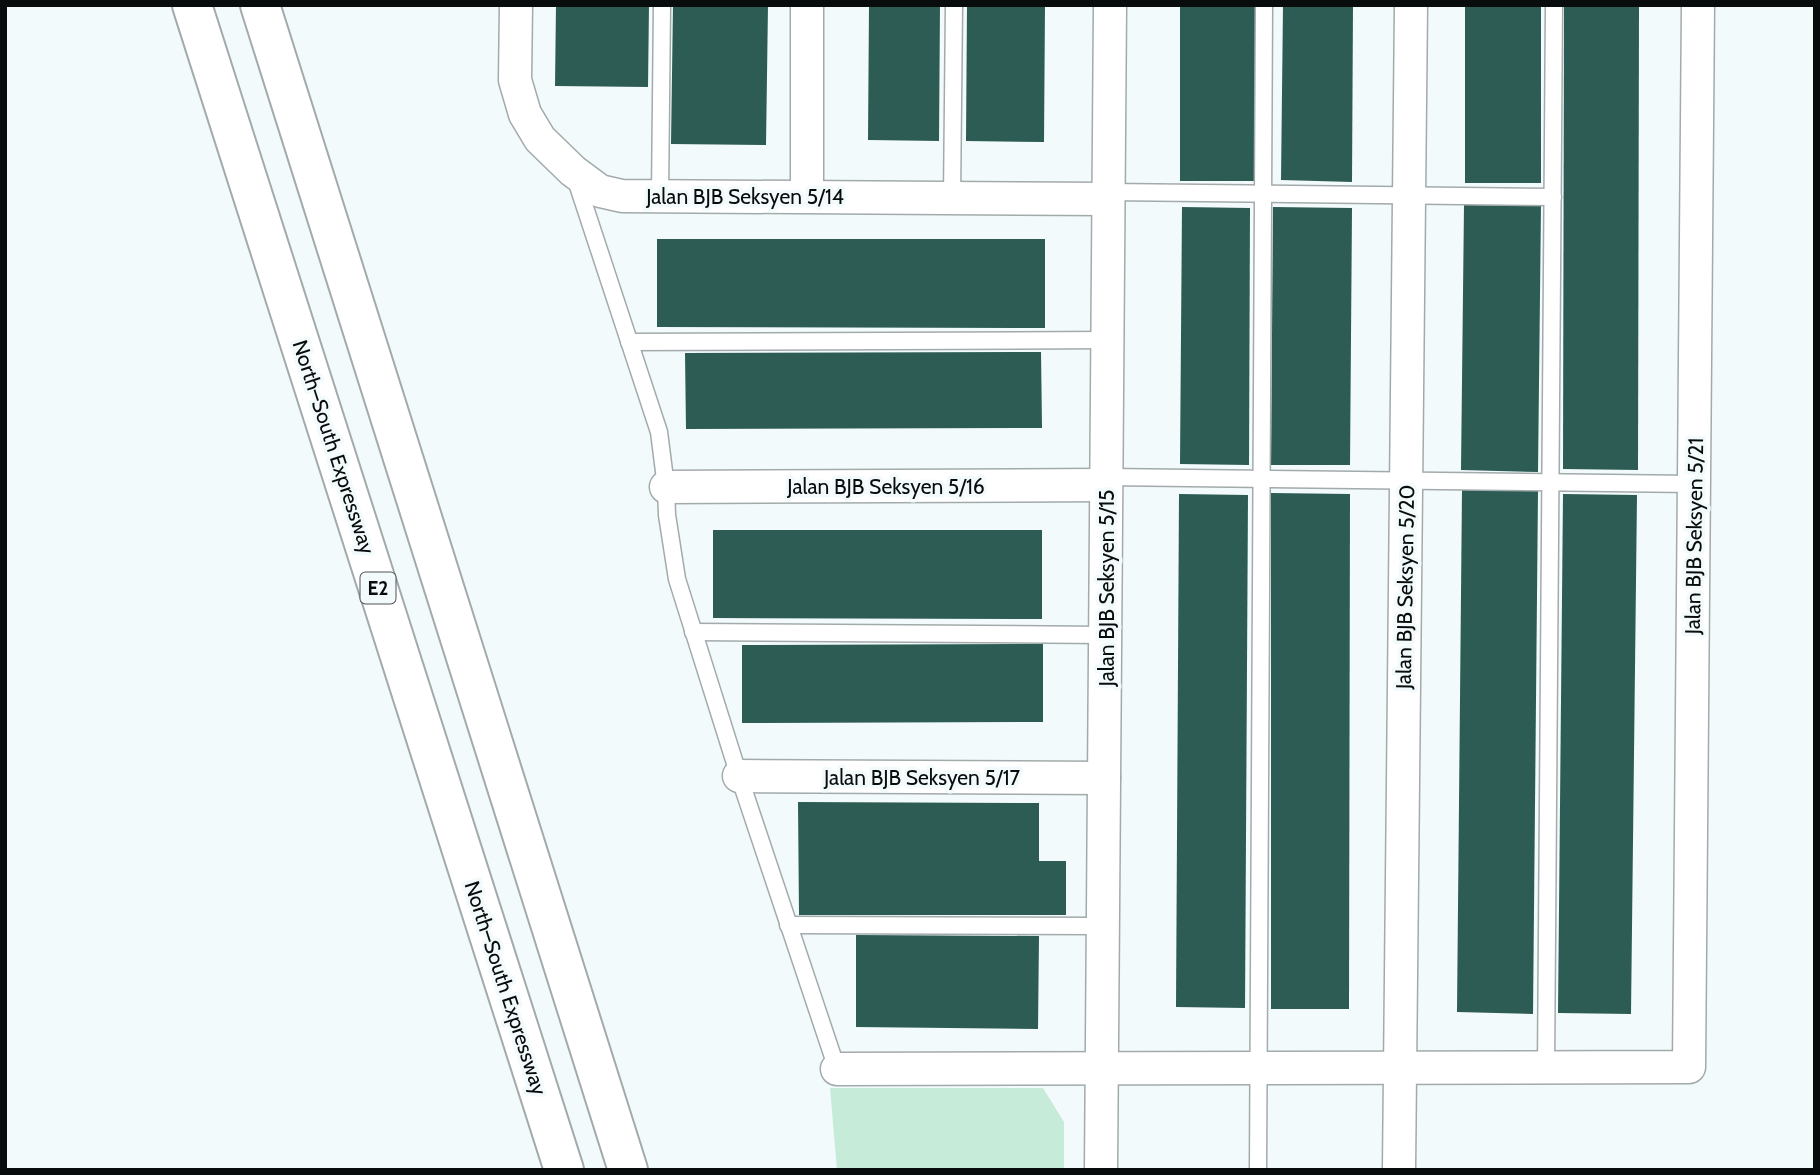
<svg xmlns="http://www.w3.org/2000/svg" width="1820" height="1175" font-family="Cabin,sans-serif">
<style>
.green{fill:#c6ebd8}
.building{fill:#2d5c55}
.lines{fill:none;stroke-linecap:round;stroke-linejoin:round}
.lane-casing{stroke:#a3aaab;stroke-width:19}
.street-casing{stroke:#a3aaab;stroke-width:35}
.highway-casing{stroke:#a3aaab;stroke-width:42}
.lane{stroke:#fff;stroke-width:16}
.street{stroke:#fff;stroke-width:32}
.highway{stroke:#fff;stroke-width:38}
.labels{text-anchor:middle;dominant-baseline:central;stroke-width:7;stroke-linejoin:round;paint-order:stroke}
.shield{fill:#f2fafb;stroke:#4f5354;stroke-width:2}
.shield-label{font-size:19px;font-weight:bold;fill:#090c0c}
.street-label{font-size:21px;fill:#090c0c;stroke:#f2fafb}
</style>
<rect width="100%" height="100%" fill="#f2fafb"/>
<polygon class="green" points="830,1088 1043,1088 1064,1122 1064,1170 837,1170"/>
<g class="building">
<polygon points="556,5 649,5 648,87 555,86"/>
<polygon points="673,5 768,5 766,145 671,144"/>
<polygon points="869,5 940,5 939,141 868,140"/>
<polygon points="967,5 1045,5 1044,142 966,141"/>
<polygon points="1180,5 1256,5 1255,181 1180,181"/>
<polygon points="1283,5 1353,5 1352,182 1281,180"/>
<rect x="1465" y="5" width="76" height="178"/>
<polygon points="1564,5 1639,5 1638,470 1563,469"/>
<polygon points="1464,205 1541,206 1538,472 1461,470"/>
<polygon points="1182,207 1250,208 1249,465 1180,464"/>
<polygon points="1273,207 1352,208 1350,465 1271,465"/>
<polygon points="657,239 1045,239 1045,328 657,327"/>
<polygon points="1041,352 1042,428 686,429 685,353"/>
<polygon points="1462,490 1538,491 1533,1014 1457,1012"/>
<polygon points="1271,493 1350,494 1349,1009 1271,1009"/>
<polygon points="1179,494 1248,495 1245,1008 1176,1007"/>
<polygon points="1563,494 1637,495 1631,1014 1558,1013"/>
<polygon points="713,530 1042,530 1042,619 713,618"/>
<polygon points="1043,644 1043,722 742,723 742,645"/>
<polygon points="798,802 1039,803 1039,861 1066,861 1066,915 799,915"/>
<polygon points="856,935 1039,936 1038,1029 856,1027"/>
</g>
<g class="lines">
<g class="lane-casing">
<g id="lane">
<polyline points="575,177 659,432 666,487 667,515 677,579 739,776 837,1069"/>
<polyline points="1108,192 1553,197"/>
<polyline points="660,196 662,5"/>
<polyline points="952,198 954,5"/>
<polyline points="629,342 1108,340"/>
<polyline points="1107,477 1694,484"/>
<polyline points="693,632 1106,635"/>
<polyline points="788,925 1103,926"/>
<polyline points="1546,1068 1554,5"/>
<polyline points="1258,1170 1264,5"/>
</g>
</g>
<g class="street-casing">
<g id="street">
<polyline points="516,5 515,80 525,114 540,139 573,171 600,191 622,196 1108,199"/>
<polyline points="807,196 807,5"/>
<polyline points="666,487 1106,485"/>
<polyline points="739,776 1104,778"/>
<polyline points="837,1069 1689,1067 1698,5"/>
<polyline points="1101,1170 1110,5"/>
<polyline points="1399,1170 1411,5"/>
</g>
</g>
<g class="highway-casing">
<g id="highway">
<polyline points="192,5 564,1170"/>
<polyline points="260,5 628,1170"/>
</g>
</g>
<use href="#lane" class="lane"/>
<use href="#street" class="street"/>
<use href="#highway" class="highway"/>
</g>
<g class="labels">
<rect class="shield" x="360.5" y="572.5" width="35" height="31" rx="5"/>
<g class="shield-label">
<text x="378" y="588">E2</text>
</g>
<g class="street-label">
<text x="745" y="196">Jalan BJB Seksyen 5/14</text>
<text transform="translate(334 447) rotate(72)">North–South Expressway</text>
<text x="886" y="486">Jalan BJB Seksyen 5/16</text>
<text transform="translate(1694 536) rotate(-89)">Jalan BJB Seksyen 5/21</text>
<text transform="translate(1405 587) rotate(-89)">Jalan BJB Seksyen 5/20</text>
<text transform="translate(1106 588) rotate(-90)">Jalan BJB Seksyen 5/15</text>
<text x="922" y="777">Jalan BJB Seksyen 5/17</text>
<text transform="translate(506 988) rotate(72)">North–South Expressway</text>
</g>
</g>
<rect width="1820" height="1175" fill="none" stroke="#090c0c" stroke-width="14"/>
</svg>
